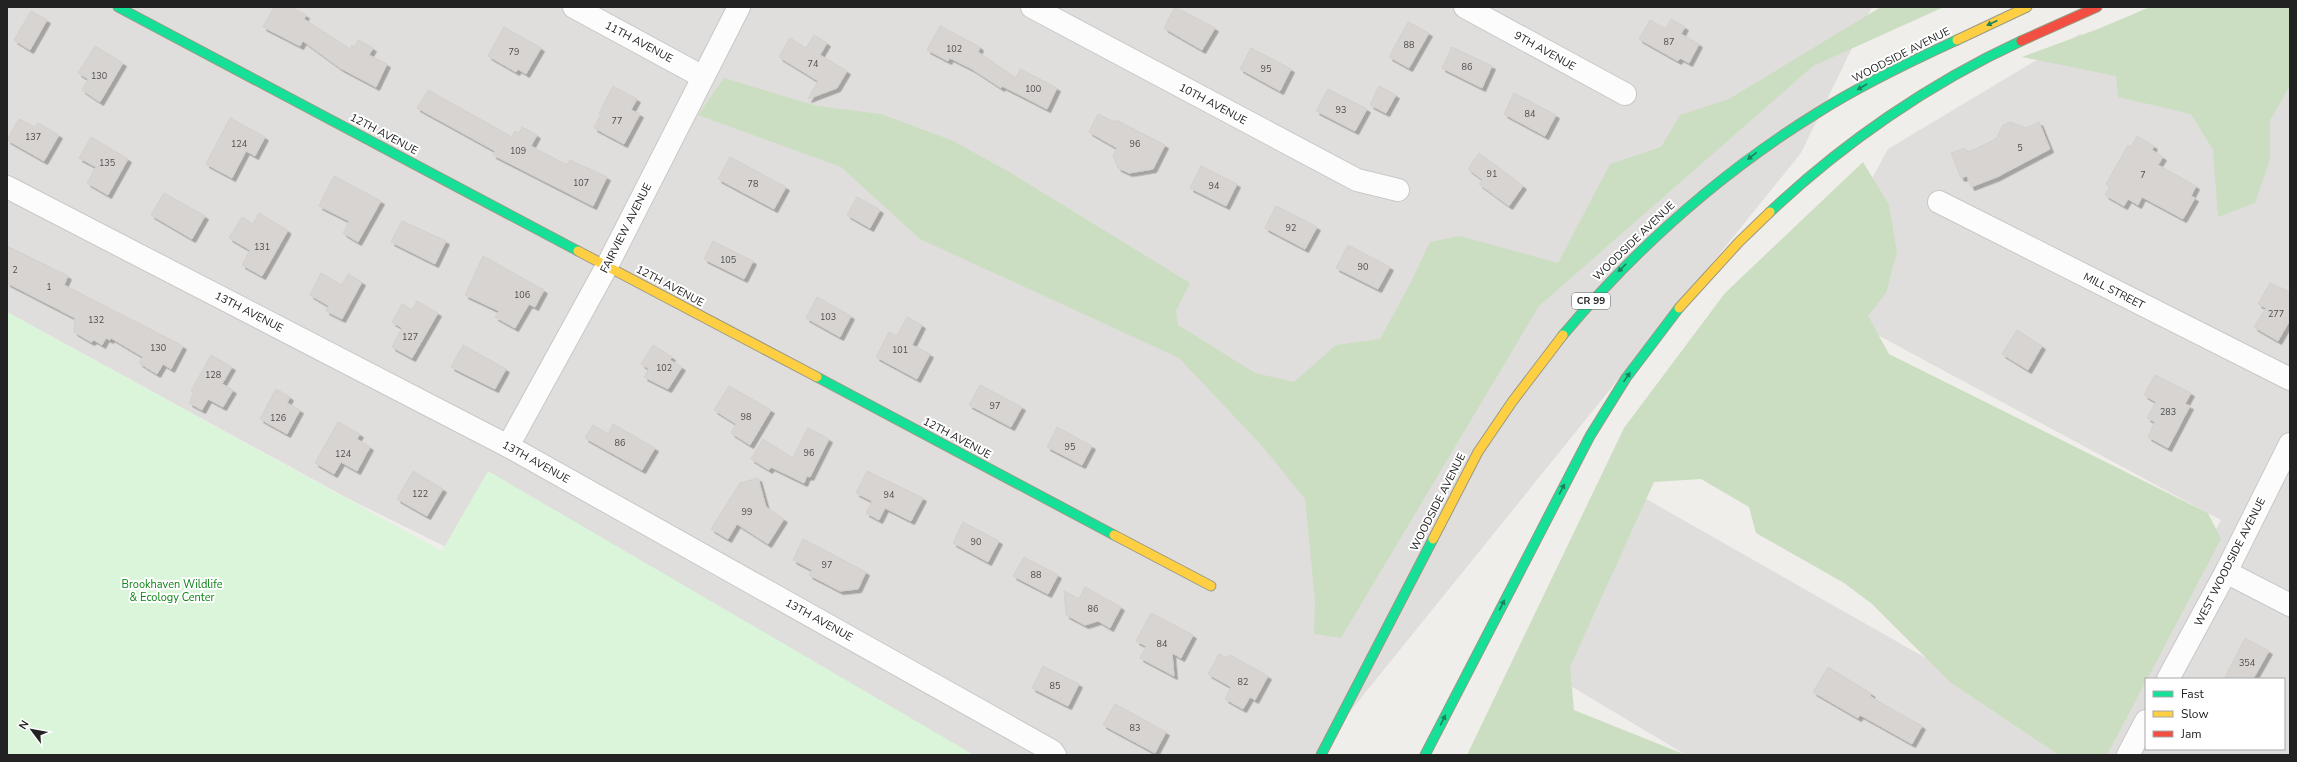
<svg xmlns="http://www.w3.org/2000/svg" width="2297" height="762" font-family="'Nunito Sans',sans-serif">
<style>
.residential{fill:#dfdedc;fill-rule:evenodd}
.forest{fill:#cbdec1}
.park{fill:#daf5da}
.building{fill:#d7d4d2;stroke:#d3d0cc;filter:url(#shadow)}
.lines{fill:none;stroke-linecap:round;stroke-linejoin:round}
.street-casing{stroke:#c9c8c7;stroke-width:24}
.fast-casing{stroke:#999a82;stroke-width:11}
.slow-casing{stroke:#999a82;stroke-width:11}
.jam-casing{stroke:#999a82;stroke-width:11}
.street{stroke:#fdfcfc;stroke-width:22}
.fast{stroke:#16e098;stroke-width:9}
.slow{stroke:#ffcf43;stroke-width:9}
.jam{stroke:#f24e42;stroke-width:9}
.oneway{fill:#1c815d}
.labels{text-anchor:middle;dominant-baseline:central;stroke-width:4;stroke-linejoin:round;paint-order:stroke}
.number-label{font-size:9px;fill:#4f4e4e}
.shield{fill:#fff;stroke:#646464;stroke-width:1}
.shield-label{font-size:10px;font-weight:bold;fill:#222}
.street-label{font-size:11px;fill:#222;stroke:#fff}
.park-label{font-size:11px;fill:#0c8416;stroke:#fff}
</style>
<defs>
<filter id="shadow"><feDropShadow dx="3.5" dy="3.5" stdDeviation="0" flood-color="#0004"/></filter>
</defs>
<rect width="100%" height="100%" fill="#f0eeeb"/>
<g class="residential">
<polygon points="7,7 1872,7 1801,153 1315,755 866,755 347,498 7,312"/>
<path d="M2080,34L2245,125L2290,35V755H1686L1544,670L1641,496L2093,753L2221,520L1807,297L1888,149ZM2146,679H2284V749H2146Z"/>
</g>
<g class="forest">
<polygon points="1881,7 1944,7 1813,66 1539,306 1341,638 1314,634 1315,600 1305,499 1263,447 1179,358 920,239 841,167 698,115 724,78 817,106 881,114 951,140 1006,170 1190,283 1176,311 1178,325 1255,373 1294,382 1336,345 1380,339 1410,284 1430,242 1460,236 1558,263 1610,164 1661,147 1680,115 1729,99"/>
<polygon points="2150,7 2290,7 2290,86 2270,120 2270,159 2255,203 2218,217 2213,150 2191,114 2118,97 2116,76 2022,57 2098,29"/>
<polygon points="1863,162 1889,205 1897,252 1886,293 1868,316 1889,354 2208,513 2221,539 2107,755 2059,755 1950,682 1872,604 1844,583 1756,533 1749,507 1701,479 1654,482 1570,667 1574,710 1686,755 1467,755 1624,428 1725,293"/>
</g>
<polygon class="park" points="7,312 442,551 488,471 974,755 7,755"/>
<g class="building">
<polygon points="274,7 290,7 306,15 304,19 350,49 352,45 355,47 358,40 373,48 369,55 387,64 376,87 340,68 303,41 300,46 263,27"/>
<polygon points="1175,7 1215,28 1202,50 1164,28"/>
<polygon points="31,11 47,20 30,50 14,40"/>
<polygon points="1671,19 1685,27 1681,34 1699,44 1689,63 1680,58 1678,61 1639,39 1650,20 1666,29"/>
<polygon points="1408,22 1429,33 1409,68 1389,57"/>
<polygon points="940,26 980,47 978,52 1016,78 1020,69 1057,88 1047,109 1002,86 1001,88 972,69 950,58 948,61 927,50"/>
<polygon points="504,27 541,48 526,74 518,69 516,72 488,56"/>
<polygon points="814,35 827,43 820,55 847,71 837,88 808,99 818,81 779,57 790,38 806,48"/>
<polygon points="95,46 123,63 100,102 82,90 88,79 78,73"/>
<polygon points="1452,47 1492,66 1482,88 1442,68"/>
<polygon points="1251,48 1291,69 1280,91 1240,69"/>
<polygon points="613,86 637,99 631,110 640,114 624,144 594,128 601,114 599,113"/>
<polygon points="1379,86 1396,95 1386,113 1370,105"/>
<polygon points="1328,89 1367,109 1355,131 1316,111"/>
<polygon points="428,90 512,137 515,131 519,133 522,127 537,135 531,146 567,165 570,160 607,177 593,206 493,155 495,151 417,108"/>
<polygon points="1514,93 1556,115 1545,136 1504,114"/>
<polygon points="1098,114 1115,122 1116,120 1165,145 1153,169 1129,173 1118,168 1113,156 1117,148 1089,132"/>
<polygon points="230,118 265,137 255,156 246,151 232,178 206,164"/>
<polygon points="19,119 35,127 38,123 59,135 44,161 7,140"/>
<polygon points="2011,122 2026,128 2039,122 2050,149 1997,177 1971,187 1967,176 1961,178 1951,153 1965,148 1967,152 1971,151 1996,139 2003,125"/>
<polygon points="2137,136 2154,146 2152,150 2163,157 2158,165 2196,186 2191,196 2195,198 2183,219 2142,197 2138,205 2128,199 2124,206 2105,195 2110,186 2106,184 2128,145 2131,147"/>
<polygon points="91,137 128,159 108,195 87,183 96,167 79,158"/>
<polygon points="1479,153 1523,186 1509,206 1479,184 1483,180 1468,169"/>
<polygon points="730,157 786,187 774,209 718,179"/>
<polygon points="1201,166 1237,184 1226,206 1190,188"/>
<polygon points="334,176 381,201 358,242 343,233 349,221 319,206"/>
<polygon points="164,193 205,216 192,239 151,215"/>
<polygon points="857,197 880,210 870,228 847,215"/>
<polygon points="1276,206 1317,227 1305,249 1265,228"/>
<polygon points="259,213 287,230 287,232 262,276 242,265 250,250 229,238 242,217 253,224"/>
<polygon points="402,221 446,241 435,264 391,242"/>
<polygon points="713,241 753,261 744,279 704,259"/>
<polygon points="1348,245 1390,267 1378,289 1336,268"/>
<polygon points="7,246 68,276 64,285 183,346 171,369 163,364 157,374 139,363 143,357 111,338 110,340 106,338 102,345 94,340 91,342 74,332 75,318 7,283"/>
<polygon points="483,256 544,290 535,307 529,304 515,328 495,317 499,311 465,295"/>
<polygon points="321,273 342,285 348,274 362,282 342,319 326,311 329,306 310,295"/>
<polygon points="2270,283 2290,292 2290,320 2278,341 2254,327 2266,308 2258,304"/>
<polygon points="817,297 851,316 840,337 806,318"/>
<polygon points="417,301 438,313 412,358 392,347 402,328 392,322 402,304 412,310"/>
<polygon points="907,317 922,325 912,345 930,354 917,379 876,357 889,332 897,336"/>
<polygon points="2017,330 2042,346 2028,370 2002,354"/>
<polygon points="463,345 506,369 495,389 451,367"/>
<polygon points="653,345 672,357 670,360 682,367 668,389 644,377 649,369 641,364"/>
<polygon points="211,355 232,367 222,384 233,390 223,407 208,399 202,410 189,403 194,392 191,391"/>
<polygon points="2155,375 2191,393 2185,404 2190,406 2168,448 2148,437 2155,422 2147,418 2156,402 2144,395"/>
<polygon points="980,385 1022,407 1011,427 969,405"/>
<polygon points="729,386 771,410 750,445 731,433 736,424 714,410"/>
<polygon points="276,389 290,397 287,403 300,410 287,434 260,419"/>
<polygon points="338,422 360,434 357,439 370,447 357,471 341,462 334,474 315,463"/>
<polygon points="613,424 655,448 642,470 585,438 593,425 608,434"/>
<polygon points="1057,427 1092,446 1082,465 1047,447"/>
<polygon points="808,428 829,439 810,477 807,476 804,483 771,467 769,470 751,459 763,439 793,458"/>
<polygon points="413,471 443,489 427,516 397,499"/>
<polygon points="867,471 923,498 911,521 885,508 879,520 866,513 872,501 856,493"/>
<polygon points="758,478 766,507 784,519 768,544 737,524 728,539 711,529 740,483"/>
<polygon points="963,522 999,541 988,562 953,543"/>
<polygon points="803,539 866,572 858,589 840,591 809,575 812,570 793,560"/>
<polygon points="1024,557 1058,575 1048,594 1013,576"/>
<polygon points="1085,587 1121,607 1110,628 1098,621 1085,625 1066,615 1064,591 1079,599"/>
<polygon points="1151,613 1193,635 1181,658 1172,653 1174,676 1140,658 1146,646 1136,641"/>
<polygon points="2245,638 2269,651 2253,679 2224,679"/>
<polygon points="1219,654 1227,658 1230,655 1268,676 1255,700 1250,697 1243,709 1225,699 1231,687 1208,674"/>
<polygon points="1043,666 1079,684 1068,706 1032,688"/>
<polygon points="1828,667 1872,694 1870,696 1883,704 1922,726 1912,744 1860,715 1858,718 1813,692"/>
<polygon points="1115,704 1166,732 1155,753 1103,725"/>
</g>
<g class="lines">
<g class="street-casing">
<g id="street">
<polyline points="574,7 703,77"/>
<polyline points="1032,7 1357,180 1398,190"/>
<polyline points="1465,7 1625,94"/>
<polyline points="7,187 508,446 1052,751 1055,755"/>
<polyline points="1939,202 2290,379"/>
<polyline points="508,446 607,266 739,7"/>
<polyline points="2226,572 2290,605"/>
<polyline points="2168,679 2226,572 2290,444"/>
<polyline points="2128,755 2146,721"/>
</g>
</g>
<g class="fast-casing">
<g id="fast">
<polyline points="118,7 578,251"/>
<path d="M1770,212C1843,143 1930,83 2021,41"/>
<path d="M1563,335C1636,248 1720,173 1817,113C1861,85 1909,62 1957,40"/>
<polyline points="817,377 1114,535"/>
<polyline points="1321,755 1433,539"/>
<polyline points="1425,755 1590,436 1626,378 1679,308"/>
</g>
</g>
<g class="slow-casing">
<g id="slow">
<polyline points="1957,40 2027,7"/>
<polyline points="578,251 817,377"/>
<polyline points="1679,308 1739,242 1770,212"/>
<polyline points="1114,535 1211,586"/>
<polyline points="1433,539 1478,452 1512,402 1563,335"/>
</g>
</g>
<g class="jam-casing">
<polyline id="jam" points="2021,41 2097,7"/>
</g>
<use href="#street" class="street"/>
<use href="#fast" class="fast"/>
<use href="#slow" class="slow"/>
<use href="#jam" class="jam"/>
</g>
<defs><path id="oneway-solid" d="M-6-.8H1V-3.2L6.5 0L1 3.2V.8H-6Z"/></defs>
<g class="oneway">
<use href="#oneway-solid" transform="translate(1992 23) rotate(155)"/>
<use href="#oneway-solid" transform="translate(1862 87) rotate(150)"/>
<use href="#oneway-solid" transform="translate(1752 156) rotate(143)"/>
<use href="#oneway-solid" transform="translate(1622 268) rotate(135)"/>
<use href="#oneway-solid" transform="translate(1627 377) rotate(-55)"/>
<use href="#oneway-solid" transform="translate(1562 489) rotate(-62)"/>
<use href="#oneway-solid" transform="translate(1502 605) rotate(-63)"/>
<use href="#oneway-solid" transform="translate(1443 720) rotate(-63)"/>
</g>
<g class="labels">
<g class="number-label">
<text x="1669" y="42">87</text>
<text x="1409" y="45">88</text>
<text x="954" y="49">102</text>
<text x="514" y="52">79</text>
<text x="813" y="64">74</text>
<text x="1467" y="67">86</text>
<text x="1266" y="69">95</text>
<text x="99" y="76">130</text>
<text x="1033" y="89">100</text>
<text x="1341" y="110">93</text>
<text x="1530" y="114">84</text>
<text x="617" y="121">77</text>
<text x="33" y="137">137</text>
<text x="239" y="144">124</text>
<text x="1135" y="144">96</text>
<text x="2020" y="148">5</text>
<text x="518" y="151">109</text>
<text x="107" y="163">135</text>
<text x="1492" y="174">91</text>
<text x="2143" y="175">7</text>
<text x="581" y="183">107</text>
<text x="753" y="184">78</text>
<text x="1214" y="186">94</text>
<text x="1291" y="228">92</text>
<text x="262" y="247">131</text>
<text x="728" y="260">105</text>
<text x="1363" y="267">90</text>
<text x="15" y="270">2</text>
<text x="49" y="287">1</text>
<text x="522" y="295">106</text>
<text x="2276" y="314">277</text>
<text x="828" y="317">103</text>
<text x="96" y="320">132</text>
<text x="410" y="337">127</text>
<text x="158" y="348">130</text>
<text x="900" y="350">101</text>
<text x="664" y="368">102</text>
<text x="213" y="375">128</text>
<text x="995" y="406">97</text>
<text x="2168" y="412">283</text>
<text x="746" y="417">98</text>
<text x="278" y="418">126</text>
<text x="620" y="443">86</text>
<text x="1070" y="447">95</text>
<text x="809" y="453">96</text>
<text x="343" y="454">124</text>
<text x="420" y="494">122</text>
<text x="889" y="495">94</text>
<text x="747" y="512">99</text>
<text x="976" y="542">90</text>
<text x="827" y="565">97</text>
<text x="1036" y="575">88</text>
<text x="1093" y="609">86</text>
<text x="1162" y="644">84</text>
<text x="2247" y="663">354</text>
<text x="1243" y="682">82</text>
<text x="1055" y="686">85</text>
<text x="1135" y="728">83</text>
</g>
<rect class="shield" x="1572" y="293" width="38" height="16" rx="3"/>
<g class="shield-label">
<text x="1591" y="301">CR 99</text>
</g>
<g class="street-label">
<text transform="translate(639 42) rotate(28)">11TH AVENUE</text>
<text transform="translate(1545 51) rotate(29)">9TH AVENUE</text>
<text transform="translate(1901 55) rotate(-27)">WOODSIDE AVENUE</text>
<text transform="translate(1213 104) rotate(28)">10TH AVENUE</text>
<text transform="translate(384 134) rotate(28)">12TH AVENUE</text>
<text transform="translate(626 228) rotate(-63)">FAIRVIEW AVENUE</text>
<text transform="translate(1634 241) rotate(-44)">WOODSIDE AVENUE</text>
<text transform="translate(670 286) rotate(28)">12TH AVENUE</text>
<text transform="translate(2114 291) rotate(27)">MILL STREET</text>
<text transform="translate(249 312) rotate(27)">13TH AVENUE</text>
<text transform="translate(957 438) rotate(28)">12TH AVENUE</text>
<text transform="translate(536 462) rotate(29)">13TH AVENUE</text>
<text transform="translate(1438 502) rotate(-63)">WOODSIDE AVENUE</text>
<text transform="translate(2230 562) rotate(-63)">WEST WOODSIDE AVENUE</text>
<text transform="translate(819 620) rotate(29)">13TH AVENUE</text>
</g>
<g class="park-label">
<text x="172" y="584">Brookhaven Wildlife<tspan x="172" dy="13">&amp; Ecology Center</tspan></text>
</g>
</g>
<rect width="2297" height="762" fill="none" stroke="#222222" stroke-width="16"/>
<rect x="2145" y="678" width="140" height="72" fill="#ffffff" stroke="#a7a7a7"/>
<rect x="2153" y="691" width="20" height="6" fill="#16e098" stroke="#a7a7a7"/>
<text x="2181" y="698" font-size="12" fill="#222222">Fast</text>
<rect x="2153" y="711" width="20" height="6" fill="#ffcf43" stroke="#a7a7a7"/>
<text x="2181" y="718" font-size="12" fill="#222222">Slow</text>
<rect x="2153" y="731" width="20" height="6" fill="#f24e42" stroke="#a7a7a7"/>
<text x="2181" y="738" font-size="12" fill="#222222">Jam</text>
<g transform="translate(32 730) rotate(302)" stroke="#ffffff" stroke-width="3" paint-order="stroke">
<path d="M0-3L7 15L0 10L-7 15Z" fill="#222222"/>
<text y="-6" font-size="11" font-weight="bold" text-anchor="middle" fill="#222222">N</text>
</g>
</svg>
